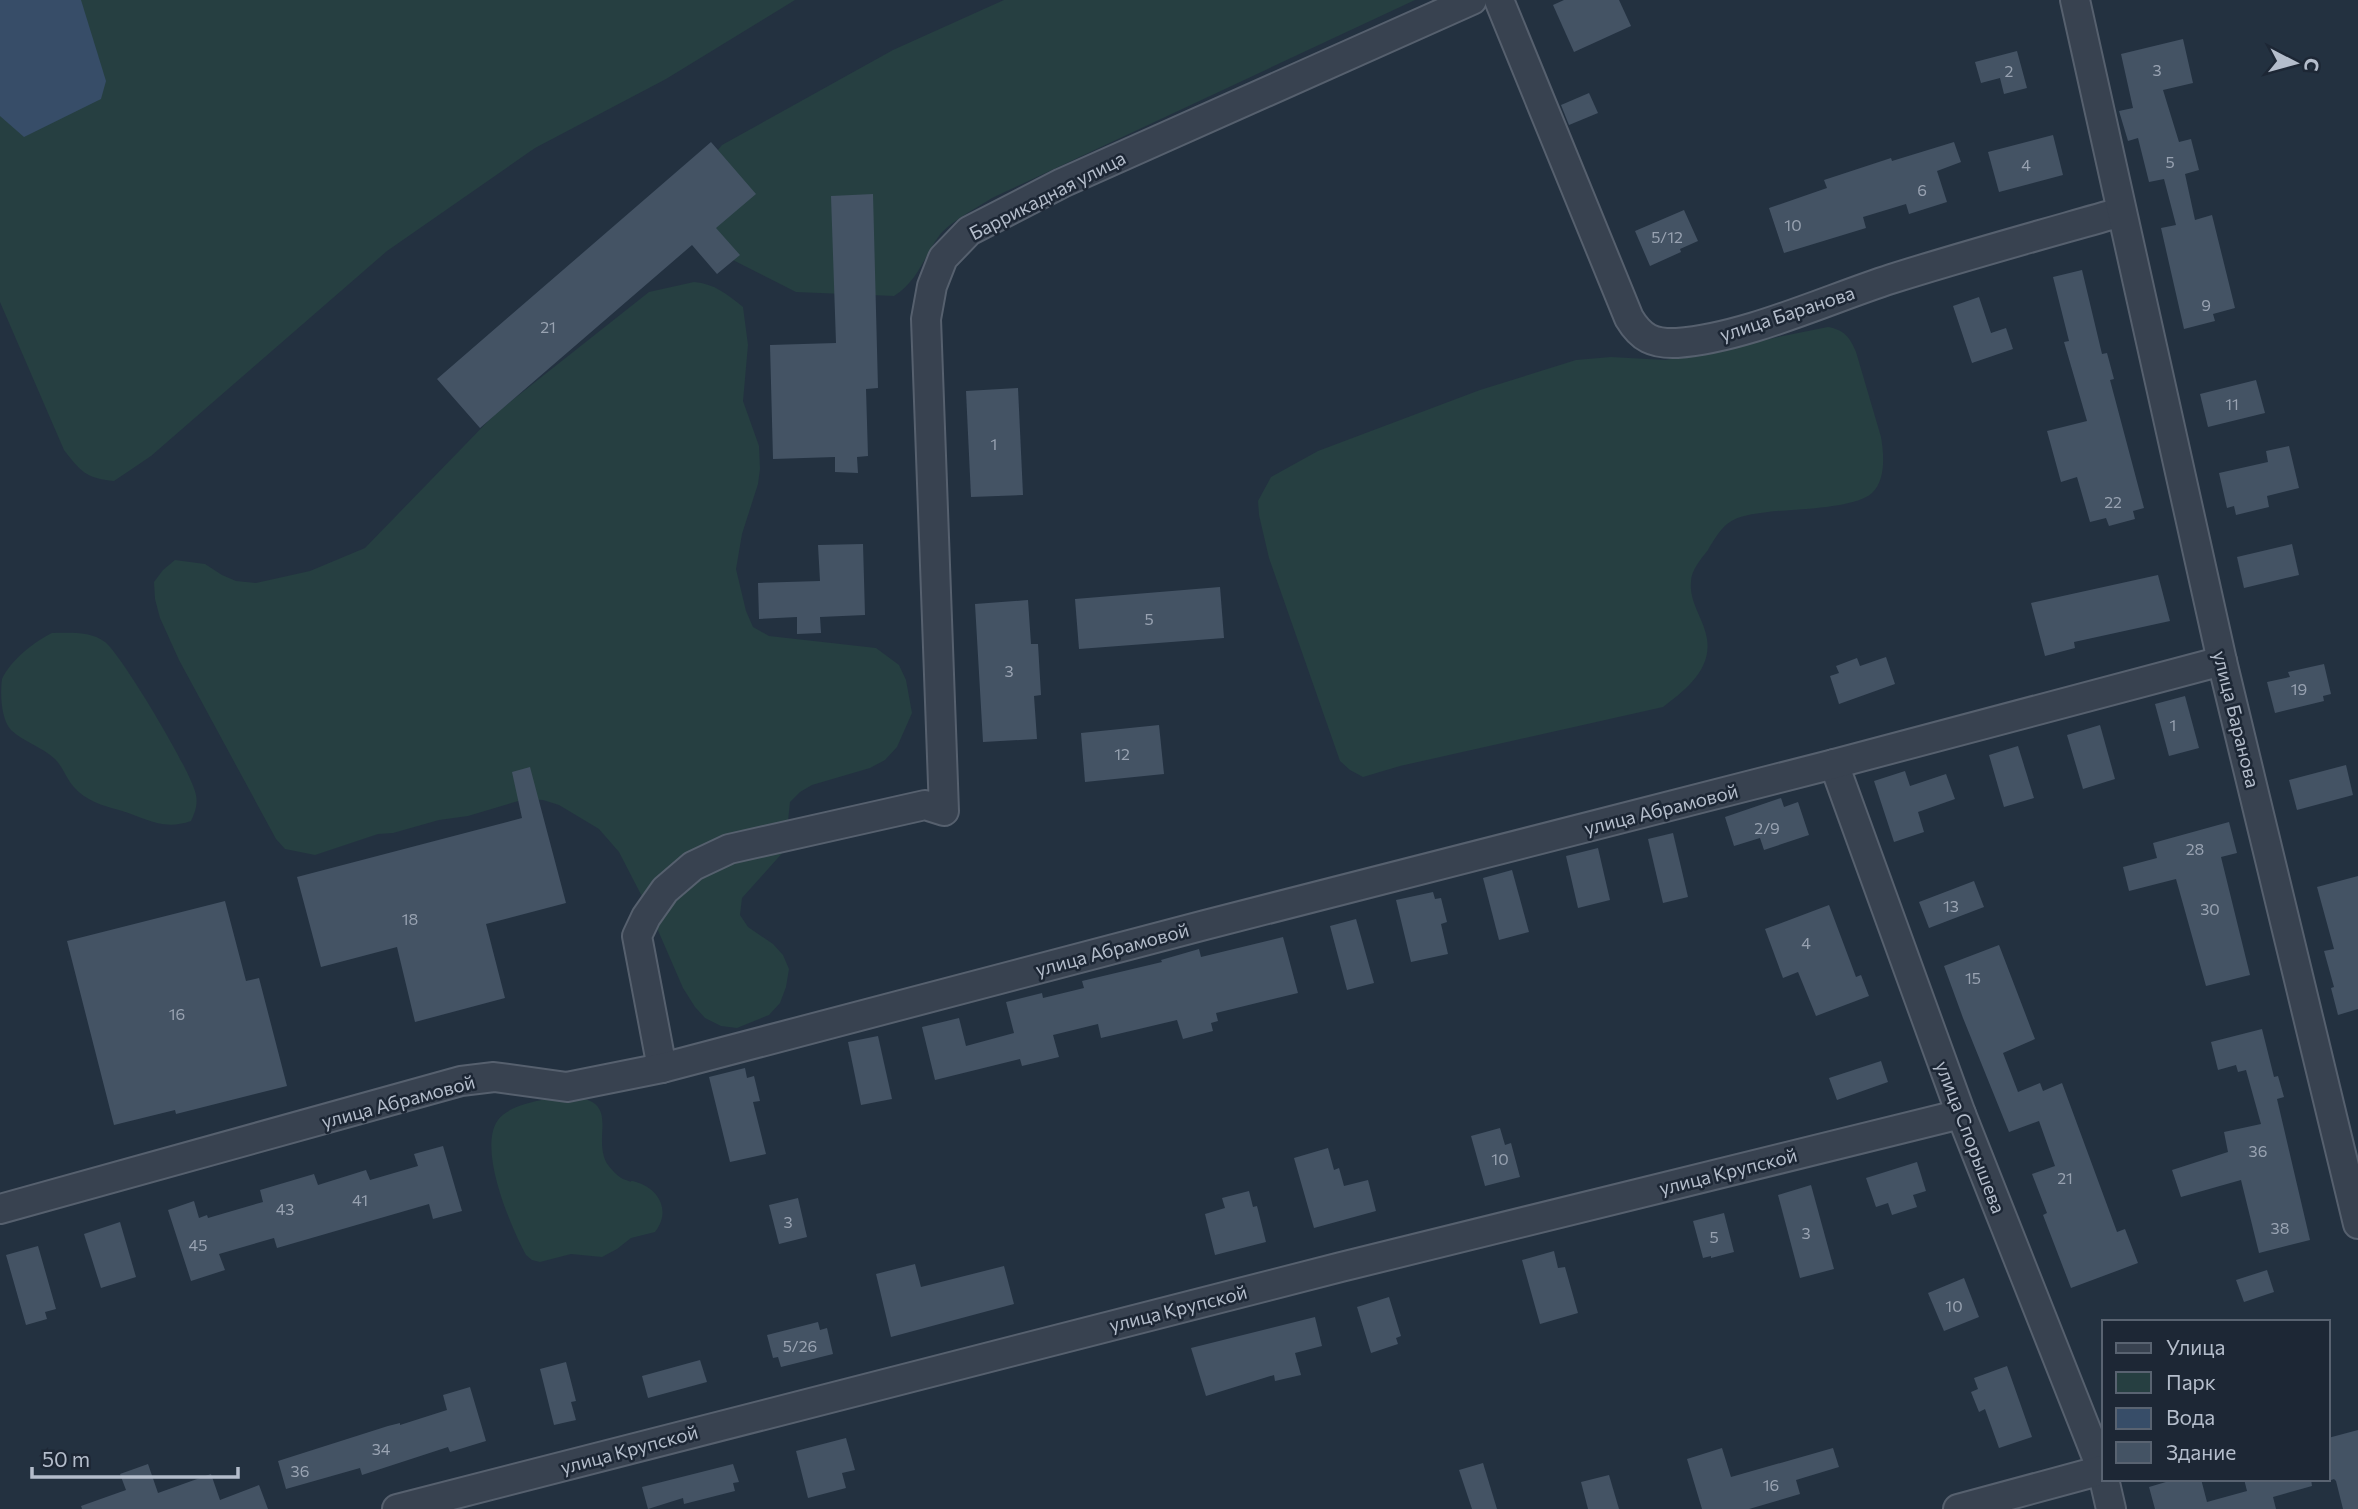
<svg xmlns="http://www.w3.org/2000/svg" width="2358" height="1509" font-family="Commissioner,sans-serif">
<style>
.green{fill:#263f41}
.water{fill:#374d68}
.building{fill:#445364}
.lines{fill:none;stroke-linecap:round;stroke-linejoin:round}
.minor-casing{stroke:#56606e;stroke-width:32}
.minor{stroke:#384250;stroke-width:28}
.labels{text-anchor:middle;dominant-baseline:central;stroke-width:5;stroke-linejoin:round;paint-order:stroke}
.number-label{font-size:16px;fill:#98a2b1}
.street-label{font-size:19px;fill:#b4bdcb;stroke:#1d2735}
</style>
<rect width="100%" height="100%" fill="#233140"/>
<g class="green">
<path d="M0,0H795L666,79L535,148L387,251L151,456L114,481C86,478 81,472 64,450L0,302Z"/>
<path d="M1004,0H1415L992,198C978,207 948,223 939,236C923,258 918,281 894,296L796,292L725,256L704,234L713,156L722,145L893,50Z"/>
<path d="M694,282C715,284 727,294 743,307L748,345L743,401L759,446L760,469L758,484L742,534L736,569L746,611L753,627L769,636L876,648L899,665L906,680L912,713L897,747L885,760L870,768L812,785L800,792L790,802L785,850L742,898L740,915L748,927L773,944L783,955L789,969L786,987L780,1003L769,1015L737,1028L721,1026L705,1018L695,1007L683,988L650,912L619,852L599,829L559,805L543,800L525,799L468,816L439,820L393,833L378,834L315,855L285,849L276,839L179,660L160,618L155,599L154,582L163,570L175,560L205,564L222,575L236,581L256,583L310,571L365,548L496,413L649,292Z"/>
<path d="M1828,327C1844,330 1850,337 1856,352L1881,437C1884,454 1886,480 1872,493C1855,509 1792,509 1768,512C1753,514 1739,515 1727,524C1719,531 1713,541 1708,550C1701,559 1691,570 1691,582C1689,603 1704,619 1707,639C1712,670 1684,691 1663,707L1400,766L1363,777L1350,770L1340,761L1269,558L1259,515L1258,501L1271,477L1318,451L1480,390L1576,360L1611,357L1665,360Z"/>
<path d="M52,633C70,633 90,631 105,642C121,654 193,774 196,795C198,805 195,812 191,821C162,831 146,818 119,810C101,805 86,801 73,786C66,778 63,767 55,759C42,747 24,742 11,730C1,719 0,694 2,679C11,660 34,642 52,633Z"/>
<path d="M564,1096C624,1098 592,1133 606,1162C610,1168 618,1178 626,1180C635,1184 627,1179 636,1182C660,1189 671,1212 655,1232L631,1238L617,1249L602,1257L571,1254L540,1262L532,1260L526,1255C511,1227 477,1149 498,1120C509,1104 546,1099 564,1096Z"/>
</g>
<polygon class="water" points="0,0 81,0 106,81 101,99 24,137 0,116"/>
<g class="building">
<polygon points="1564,0 1619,0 1631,26 1574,52 1553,5"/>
<polygon points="2183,39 2193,83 2163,90 2179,142 2191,139 2199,170 2185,174 2195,220 2212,215 2235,308 2213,314 2215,321 2184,329 2161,228 2176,225 2164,179 2149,182 2138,138 2128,141 2119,111 2133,108 2121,54"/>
<polygon points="2017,51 2027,88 2004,94 2000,78 1981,83 1975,62"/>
<polygon points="1589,93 1598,113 1569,125 1561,105"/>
<polygon points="2053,135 2063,175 1999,192 1988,152"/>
<polygon points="711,142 756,194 716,228 740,255 717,274 692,245 480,428 437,379"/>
<polygon points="1954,142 1961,162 1937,171 1947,202 1909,214 1906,204 1863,217 1866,228 1784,253 1769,208 1827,188 1824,180 1891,158 1892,161"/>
<polygon points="873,194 878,388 866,389 868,456 857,457 858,473 835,472 835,457 773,459 770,345 836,343 831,196"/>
<polygon points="1684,210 1698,241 1680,249 1681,252 1650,266 1635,231"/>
<polygon points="2082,270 2102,354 2107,353 2114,379 2110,380 2144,508 2133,511 2135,519 2109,526 2106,518 2090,522 2077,477 2061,482 2047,431 2087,421 2064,342 2069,341 2053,277"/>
<polygon points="1979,297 1991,333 2006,328 2013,349 1972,363 1953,306"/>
<polygon points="2256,380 2265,413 2208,427 2200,394"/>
<polygon points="1018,388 1023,495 971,497 966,391"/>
<polygon points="2289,446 2299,488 2267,496 2269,507 2236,515 2234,506 2227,508 2219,473 2268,462 2266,451"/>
<polygon points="863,544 865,615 820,617 821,633 797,634 797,617 759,619 758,583 820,581 818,545"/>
<polygon points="2292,544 2299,575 2244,588 2237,557"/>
<polygon points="2158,575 2170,621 2074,642 2075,648 2045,656 2031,603"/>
<polygon points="1220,587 1224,638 1079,649 1075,599"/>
<polygon points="1028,600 1031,644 1038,644 1041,695 1034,696 1037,739 983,742 975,604"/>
<polygon points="1886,657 1895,684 1839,704 1830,676 1839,673 1836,666 1857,658 1860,666"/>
<polygon points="2324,664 2331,694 2323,696 2324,701 2275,713 2267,682 2290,677 2288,672"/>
<polygon points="2185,696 2199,748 2169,756 2155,704"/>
<polygon points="1159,725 1164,774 1085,782 1081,733"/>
<polygon points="2100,725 2115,779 2083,789 2067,735"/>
<polygon points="2018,746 2034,798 2004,807 1989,755"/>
<polygon points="2346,765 2353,795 2297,810 2289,780"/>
<polygon points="530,767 566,903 486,924 505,998 415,1022 397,947 321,967 297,877 522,818 512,772"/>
<polygon points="1905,771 1910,786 1946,774 1955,799 1918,812 1924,832 1894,842 1874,781"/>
<polygon points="1781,798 1784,807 1798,802 1809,835 1764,850 1760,838 1734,846 1725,817"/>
<polygon points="2229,822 2237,853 2221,857 2250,975 2206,986 2176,879 2129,891 2123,867 2157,858 2153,843"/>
<polygon points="1673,833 1688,897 1663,903 1648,839"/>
<polygon points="1598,848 1610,900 1578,908 1566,856"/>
<polygon points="1512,870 1529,932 1499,940 1483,878"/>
<polygon points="2358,876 2358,1009 2338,1015 2331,988 2334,987 2324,951 2334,949 2317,887"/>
<polygon points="1974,881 1984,907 1929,928 1919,902"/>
<polygon points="1433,892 1435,899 1441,898 1447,922 1441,924 1448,954 1411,962 1396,900"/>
<polygon points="225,901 246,981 259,978 287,1086 176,1114 175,1110 114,1125 67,941"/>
<polygon points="1829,905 1856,977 1861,975 1869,996 1816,1016 1798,972 1783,978 1765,929"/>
<polygon points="1356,919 1374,983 1347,990 1330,926"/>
<polygon points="1283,937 1298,993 1216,1013 1218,1021 1211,1023 1213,1031 1183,1039 1177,1020 1101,1038 1098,1024 1053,1035 1059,1057 1022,1066 1020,1059 935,1080 922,1027 959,1018 966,1046 1014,1033 1006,1002 1042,993 1043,998 1084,988 1082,981 1162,962 1161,960 1199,949 1201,957"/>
<polygon points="1999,945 2035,1039 2003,1053 2018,1092 2040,1083 2043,1091 2062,1083 2117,1232 2125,1229 2138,1263 2071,1288 2043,1215 2047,1213 2032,1174 2055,1166 2039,1121 2009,1132 1963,1018 1944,966"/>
<polygon points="2262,1029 2274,1077 2278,1076 2284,1097 2277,1099 2310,1240 2259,1253 2241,1180 2181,1197 2172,1170 2228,1152 2224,1132 2261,1124 2246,1070 2238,1072 2236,1065 2218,1070 2211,1042"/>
<polygon points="878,1036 892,1099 861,1105 848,1042"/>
<polygon points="1881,1061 1888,1082 1837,1100 1829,1078"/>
<polygon points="745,1068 747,1078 754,1076 760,1101 753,1102 766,1154 730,1162 709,1077"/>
<polygon points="1500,1128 1505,1145 1511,1143 1520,1177 1485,1186 1471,1136"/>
<polygon points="443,1146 462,1211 433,1219 429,1204 277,1248 274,1238 219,1254 225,1270 191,1281 168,1210 194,1201 199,1218 207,1215 208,1218 263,1202 260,1190 314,1174 318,1185 366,1170 370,1180 418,1166 414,1154"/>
<polygon points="1328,1148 1334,1170 1339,1168 1344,1186 1368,1180 1376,1211 1314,1228 1294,1158"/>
<polygon points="1917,1162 1926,1191 1913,1195 1917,1207 1892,1215 1888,1203 1876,1207 1866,1178"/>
<polygon points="1811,1185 1834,1269 1800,1278 1778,1195"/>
<polygon points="1249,1191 1253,1207 1257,1206 1266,1242 1215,1255 1205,1214 1225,1208 1222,1198"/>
<polygon points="798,1198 807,1237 779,1244 769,1205"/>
<polygon points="1724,1213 1734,1252 1711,1258 1711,1256 1703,1258 1693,1221"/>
<polygon points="120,1222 136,1277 101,1288 84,1234"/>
<polygon points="38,1246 56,1309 45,1312 47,1319 26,1325 6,1255"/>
<polygon points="1554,1251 1558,1268 1565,1267 1578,1313 1540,1324 1522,1260"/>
<polygon points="915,1264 921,1287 1004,1266 1014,1304 891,1337 876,1274"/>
<polygon points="2267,1270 2274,1292 2244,1302 2236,1280"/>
<polygon points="1964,1278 1979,1317 1944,1331 1928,1293"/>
<polygon points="1389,1297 1401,1336 1396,1338 1398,1344 1371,1353 1357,1307"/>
<polygon points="1315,1317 1322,1346 1295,1353 1301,1375 1275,1381 1274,1375 1206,1396 1191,1348"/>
<polygon points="818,1322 820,1330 827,1328 833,1354 781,1367 778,1357 773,1358 767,1335"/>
<polygon points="700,1360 707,1382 648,1398 642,1376"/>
<polygon points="566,1362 576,1401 571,1402 576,1420 554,1425 540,1369"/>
<polygon points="2007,1366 2032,1437 1999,1448 1985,1409 1979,1412 1971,1392 1978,1389 1974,1378"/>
<polygon points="470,1387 486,1441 450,1452 448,1447 362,1475 360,1468 286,1489 278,1461 388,1426 400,1423 400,1425 447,1410 443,1395"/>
<polygon points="2358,1430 2358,1509 2343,1509 2336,1481 2334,1479 2328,1481 2328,1438"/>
<polygon points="846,1438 855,1470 842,1473 846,1488 808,1498 796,1451"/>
<polygon points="1722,1448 1731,1477 1833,1448 1839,1467 1796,1480 1800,1494 1749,1509 1702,1509 1687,1459"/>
<polygon points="1483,1463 1497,1509 1472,1509 1459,1470"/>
<polygon points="148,1464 158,1493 211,1474 220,1500 259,1485 268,1509 82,1509 81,1506 126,1490 120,1474"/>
<polygon points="733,1464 739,1482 733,1483 735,1491 684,1504 683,1498 648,1509 642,1487"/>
<polygon points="1609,1475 1619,1509 1588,1509 1581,1482"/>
<polygon points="2176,1479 2201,1479 2207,1502 2247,1491 2244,1479 2311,1479 2312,1486 2273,1497 2276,1509 2155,1509 2149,1487"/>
</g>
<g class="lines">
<g class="minor-casing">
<g id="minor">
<path d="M1499,0L1629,318C1641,338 1653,344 1677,343C1745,338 1826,300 1891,279C1967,255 2044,234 2121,212"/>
<polyline points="2075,0 2222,661 2358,1224"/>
<polyline points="1834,764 1961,1114 2102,1470 2111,1509"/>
<polyline points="662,1068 637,936 646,917 665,890 693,866 729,849 925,805 944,811 926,319 932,286 943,258 969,231 1062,183 1472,0"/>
<polyline points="0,1209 461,1081 494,1077 567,1087 662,1068 1205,925 1834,764 2222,661"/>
<polyline points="397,1509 1341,1267 1961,1114"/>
<polyline points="1958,1509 2102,1470"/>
</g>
</g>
<use href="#minor" class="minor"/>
</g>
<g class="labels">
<g class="number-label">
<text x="2157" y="69">3</text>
<text x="2009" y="70">2</text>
<text x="2170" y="161">5</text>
<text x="2026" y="164">4</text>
<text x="1922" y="189">6</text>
<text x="1793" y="224">10</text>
<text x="1667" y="236">5/12</text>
<text x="2206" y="304">9</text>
<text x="548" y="326">21</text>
<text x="2232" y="403">11</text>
<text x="994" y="443">1</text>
<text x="2113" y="501">22</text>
<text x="1149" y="618">5</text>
<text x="1009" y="670">3</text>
<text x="2299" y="688">19</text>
<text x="2173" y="724">1</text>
<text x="1122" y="753">12</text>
<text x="1767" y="827">2/9</text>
<text x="2195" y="848">28</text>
<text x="1951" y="905">13</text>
<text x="2210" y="908">30</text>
<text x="410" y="918">18</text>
<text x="1806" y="942">4</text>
<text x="1973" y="977">15</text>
<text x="177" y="1013">16</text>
<text x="2258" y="1150">36</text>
<text x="1500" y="1158">10</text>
<text x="2065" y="1177">21</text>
<text x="360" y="1199">41</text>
<text x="285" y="1208">43</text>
<text x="788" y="1221">3</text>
<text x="2280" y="1227">38</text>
<text x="1806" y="1232">3</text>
<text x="1714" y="1236">5</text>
<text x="198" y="1244">45</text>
<text x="1954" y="1305">10</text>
<text x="800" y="1345">5/26</text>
<text x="381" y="1448">34</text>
<text x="300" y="1470">36</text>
<text x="1771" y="1484">16</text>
</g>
<g class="street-label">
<text transform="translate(1047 195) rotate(-27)">Баррикадная улица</text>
<text transform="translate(1787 313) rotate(-18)">улица Баранова</text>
<text transform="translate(2237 719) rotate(76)">улица Баранова</text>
<text transform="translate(1661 809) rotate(-14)">улица Абрамовой</text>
<text transform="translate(1112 949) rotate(-15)">улица Абрамовой</text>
<text transform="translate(398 1101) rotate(-15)">улица Абрамовой</text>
<text transform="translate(1971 1137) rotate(69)">улица Спорышева</text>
<text transform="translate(1728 1171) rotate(-14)">улица Крупской</text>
<text transform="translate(1178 1308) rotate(-14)">улица Крупской</text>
<text transform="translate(629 1449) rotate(-15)">улица Крупской</text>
</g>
</g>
<rect x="2102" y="1320" width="228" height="161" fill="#1d2735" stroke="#596371" stroke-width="2"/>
<rect x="2116" y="1343" width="35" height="10" fill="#384250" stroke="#596371" stroke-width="2"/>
<text x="2166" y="1355" font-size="21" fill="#b4bdcb">Улица</text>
<rect x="2116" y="1372" width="35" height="21" fill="#263f41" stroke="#596371" stroke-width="2"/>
<text x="2166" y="1390" font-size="21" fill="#b4bdcb">Парк</text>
<rect x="2116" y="1408" width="35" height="21" fill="#374d68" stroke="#596371" stroke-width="2"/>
<text x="2166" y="1425" font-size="21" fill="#b4bdcb">Вода</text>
<rect x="2116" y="1442" width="35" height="21" fill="#445364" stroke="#596371" stroke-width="2"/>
<text x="2166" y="1460" font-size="21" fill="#b4bdcb">Здание</text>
<g transform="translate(2295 63) rotate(96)" stroke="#1d2735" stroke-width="5" paint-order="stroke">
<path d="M0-5L12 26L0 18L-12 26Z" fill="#b4bdcb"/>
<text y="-10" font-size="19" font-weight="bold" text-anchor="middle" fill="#b4bdcb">С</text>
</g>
<path d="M32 1467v10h206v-10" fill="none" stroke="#b4bdcb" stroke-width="3.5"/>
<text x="42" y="1467" font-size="21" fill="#b4bdcb" stroke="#1d2735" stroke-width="5" paint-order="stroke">50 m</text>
</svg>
